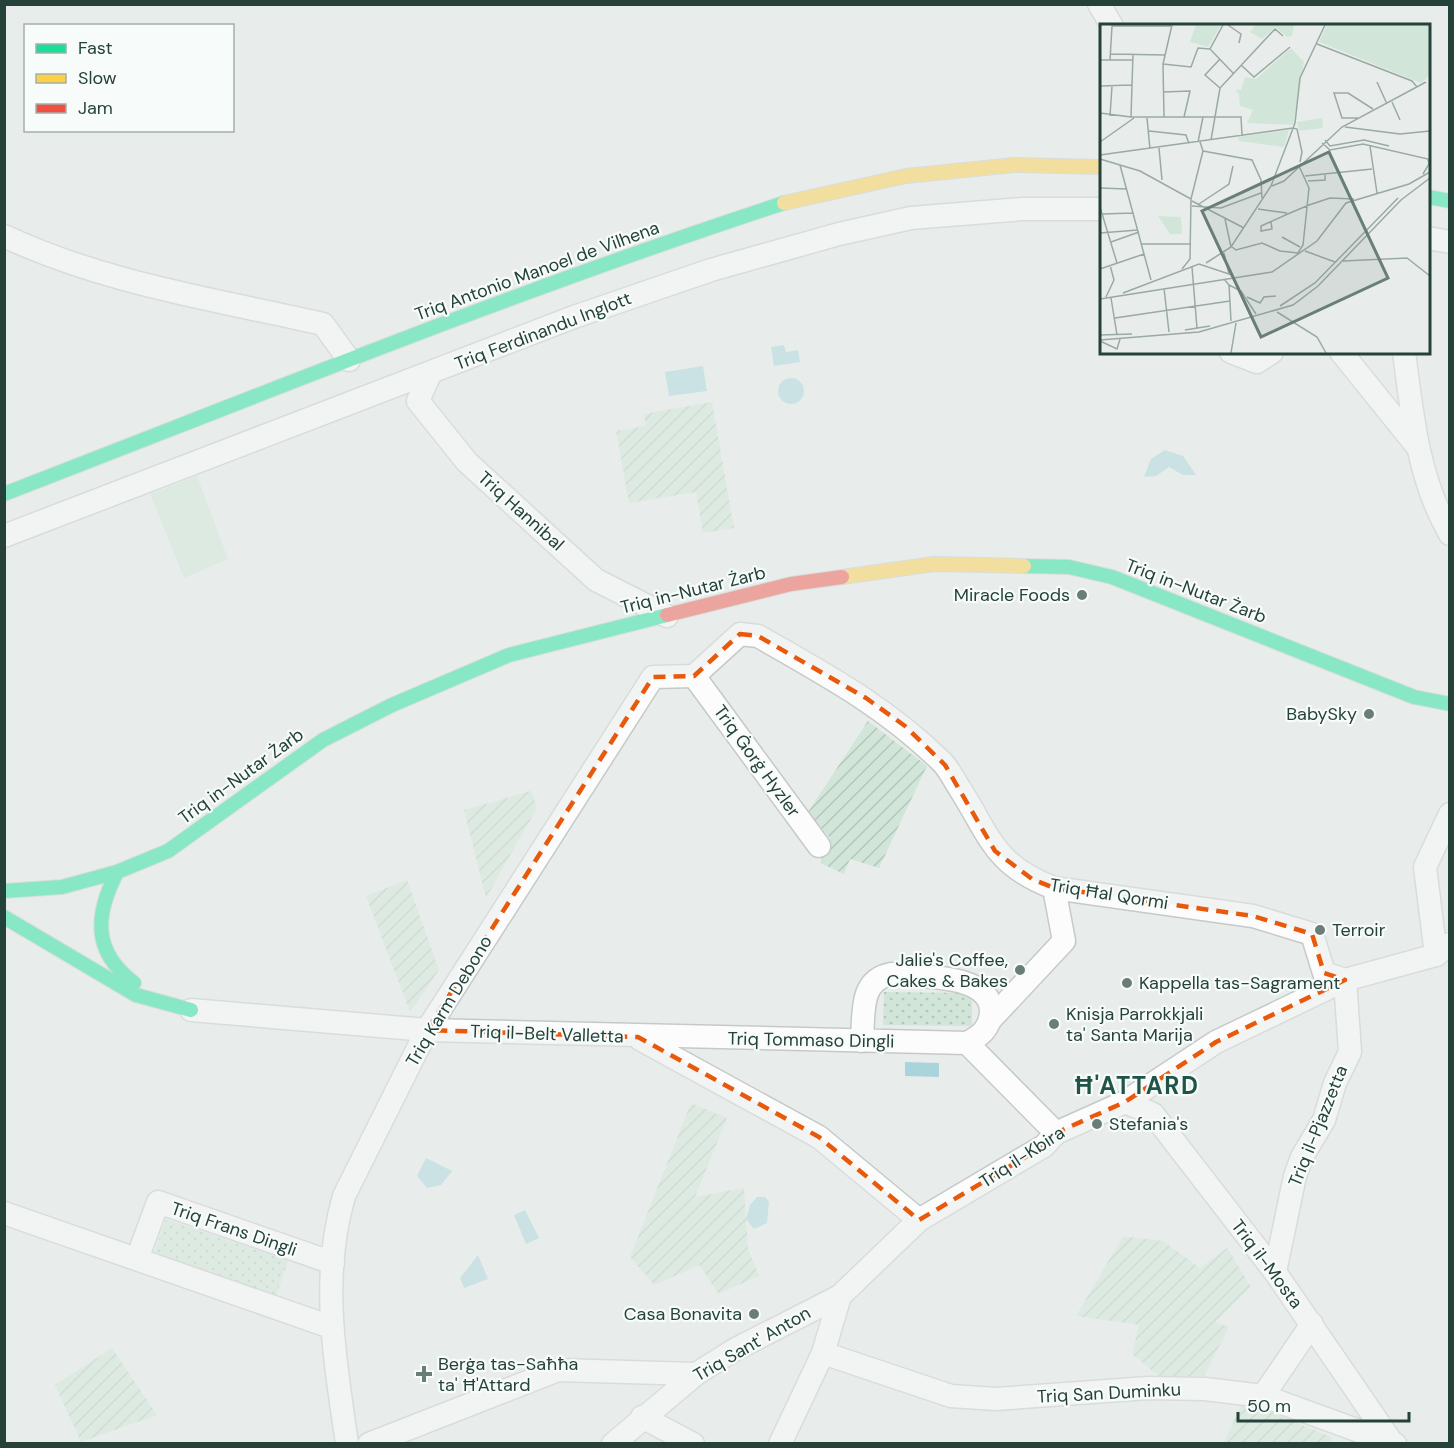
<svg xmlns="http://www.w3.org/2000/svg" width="1454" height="1448" font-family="'DM Sans',sans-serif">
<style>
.grass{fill:#d1e6d8}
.park{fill:url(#park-dots)}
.garden{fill:url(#garden-furrows)}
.water{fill:#a9d4db}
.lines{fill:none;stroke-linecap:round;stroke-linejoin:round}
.street-casing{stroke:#c5cac8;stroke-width:25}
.fast-casing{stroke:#c3ccc9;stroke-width:16}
.slow-casing{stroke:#c3ccc9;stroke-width:16}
.jam-casing{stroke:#c3ccc9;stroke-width:16}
.street{stroke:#fcfcfc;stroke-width:22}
.fast{stroke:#16e098;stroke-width:14}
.slow{stroke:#ffcf43;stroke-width:14}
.jam{stroke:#f24e42;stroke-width:14}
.marked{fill:none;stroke:#e8590c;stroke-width:4.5;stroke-dasharray:12 8;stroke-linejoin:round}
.poi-dot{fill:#697e78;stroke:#f7fbf9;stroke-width:2}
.labels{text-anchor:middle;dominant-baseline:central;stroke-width:4.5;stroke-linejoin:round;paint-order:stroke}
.street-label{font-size:18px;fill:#24423a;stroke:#f7fbf9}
.poi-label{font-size:18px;fill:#24423a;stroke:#f7fbf9;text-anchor:start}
.district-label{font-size:24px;font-weight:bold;letter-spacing:1.5px;fill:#1f5548;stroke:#f7fbf9}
.inset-road{fill:none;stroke:#9aa9a4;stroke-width:1.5}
.view{fill:#697e78;fill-opacity:0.15;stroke:#697e78;stroke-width:3}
.inset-edge{fill:none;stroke:#24423a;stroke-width:3}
</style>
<defs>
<pattern id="park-dots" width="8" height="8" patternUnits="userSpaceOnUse" patternTransform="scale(1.5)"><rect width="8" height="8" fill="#d1e6d8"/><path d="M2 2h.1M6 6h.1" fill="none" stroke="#b3c6ba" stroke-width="1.8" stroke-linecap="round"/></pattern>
<pattern id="garden-furrows" width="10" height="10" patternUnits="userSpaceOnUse" patternTransform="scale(1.5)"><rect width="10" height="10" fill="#d1e6d8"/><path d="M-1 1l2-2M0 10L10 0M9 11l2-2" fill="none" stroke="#b3c6ba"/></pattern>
</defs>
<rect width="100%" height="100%" fill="#e8edeb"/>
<polygon class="grass" points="197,476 228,559 184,578 150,494"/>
<g class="park">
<polygon points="884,992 972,993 972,1026 883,1025"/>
<polygon points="166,1219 288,1261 276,1296 154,1253"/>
</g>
<g class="garden">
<polygon points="712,402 734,528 703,533 696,492 629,503 616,431 646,426 644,414"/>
<polygon points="868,721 927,766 879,868 850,859 844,874 820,863 830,838 808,812"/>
<polygon points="531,791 537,808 486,898 464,810"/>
<polygon points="407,880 439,970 410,1012 366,896"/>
<polygon points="691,1103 727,1118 695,1197 744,1188 748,1249 759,1276 718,1294 700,1265 654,1285 630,1257"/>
<polygon points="1123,1236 1163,1241 1200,1268 1227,1248 1251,1287 1215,1322 1229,1327 1204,1376 1159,1376 1132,1354 1139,1325 1076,1316"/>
<polygon points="112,1348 157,1415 81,1442 55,1385"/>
<polygon points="1243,1401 1333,1438 1330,1444 1223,1444"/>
</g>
<g class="water">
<polygon points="784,345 786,352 798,350 800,362 774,366 771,347"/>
<polygon points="703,366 707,391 669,396 665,372"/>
<circle cx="791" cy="391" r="13"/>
<polygon points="1165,450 1183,456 1196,475 1183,475 1169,467 1156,476 1144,477 1151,459"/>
<polygon points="905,1062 939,1063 939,1077 905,1076"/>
<polygon points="426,1158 452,1171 441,1185 427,1188 417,1176"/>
<polygon points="757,1197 765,1197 769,1202 767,1223 754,1229 746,1219 750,1205"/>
<polygon points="525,1210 539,1238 526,1244 514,1215"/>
<polygon points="478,1255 488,1279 464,1288 460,1278"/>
</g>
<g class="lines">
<g class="street-casing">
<g id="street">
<polyline points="1099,4 1112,26"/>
<path d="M4,236C104,283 217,300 323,324L349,360"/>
<polyline points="1428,238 1450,242"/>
<polyline points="1231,352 1257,362 1272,352"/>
<polyline points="1341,352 1416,445"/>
<path d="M1404,352C1412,414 1418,479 1450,534"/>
<polyline points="430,374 418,401 467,462 596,580 667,616"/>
<polyline points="4,536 574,317 711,270 839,234 911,218 1023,209 1102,209"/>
<polyline points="694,676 819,846"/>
<polyline points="1436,955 1425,867 1450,814"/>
<path d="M191,1010L427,1030L967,1043C980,1036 990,1029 991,1012C992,973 919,977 891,974C859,980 864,1014 862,1041"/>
<polyline points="991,1019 1064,941 1054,888"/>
<polyline points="640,1039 819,1137 919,1220"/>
<polyline points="967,1043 1056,1133"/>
<polyline points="1125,1102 1153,1114 1275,1272 1393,1444"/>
<polyline points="4,1213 331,1327"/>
<polyline points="137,1259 158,1202 333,1263"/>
<polyline points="1275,1272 1295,1176 1302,1157 1324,1120 1335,1083 1350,1052 1345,980"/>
<polyline points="823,1353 951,1396 996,1399 1148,1388 1205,1389 1263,1396 1395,1444"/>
<polyline points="1263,1396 1312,1324"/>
<polyline points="642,1417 693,1444"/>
<path d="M347,1444C335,1360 320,1279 344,1196L427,1030L653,677L694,676L740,634L758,636C826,675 885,706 942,762C949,769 954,780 960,789C991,838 994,865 1054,888L1253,916L1312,934L1324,973L1345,980"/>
<polyline points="369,1444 558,1370 696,1374"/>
<polyline points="613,1444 696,1374 734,1350 840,1296 919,1220 1044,1146 1056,1133 1125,1102 1216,1042 1345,980 1436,955 1450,944"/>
<polyline points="780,1444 823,1353 840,1296"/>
</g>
</g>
<g class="fast-casing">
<g id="fast">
<polyline points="1428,197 1450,201"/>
<path d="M4,494C263,394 520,289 784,203"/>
<polyline points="1024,566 1069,567 1112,577 1414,697 1450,704"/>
<path d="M117,872C95,915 92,951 134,983"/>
<polyline points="4,891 62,887 117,872 168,851 323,740 392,705 509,655 667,615"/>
<polyline points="4,917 136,995 191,1010"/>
</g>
</g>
<g class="slow-casing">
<g id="slow">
<polyline points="784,203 906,176 1014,165 1102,167"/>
<polyline points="842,577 934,564 1024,566"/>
</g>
</g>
<g class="jam-casing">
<polyline id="jam" points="667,615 791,584 842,577"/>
</g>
<use href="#street" class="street"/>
<use href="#fast" class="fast"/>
<use href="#slow" class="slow"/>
<use href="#jam" class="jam"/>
</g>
<path d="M0 0H1454V1448H0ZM740,634L758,636L866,698L905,726L945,765L995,851L1032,879L1054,888L1253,916L1312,934L1324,973L1345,980L1216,1042L1125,1102L1056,1133L1044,1146L919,1220L819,1137L638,1037L427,1030L653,677L694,676Z" fill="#e8edeb" fill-opacity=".55" fill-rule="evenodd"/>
<path class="marked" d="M740,634L758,636L866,698L905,726L945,765L995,851L1032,879L1054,888L1253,916L1312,934L1324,973L1345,980L1216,1042L1125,1102L1056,1133L1044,1146L919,1220L819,1137L638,1037L427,1030L653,677L694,676Z"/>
<g class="poi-dot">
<circle cx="1082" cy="595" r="6"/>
<circle cx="1369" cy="714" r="6"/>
<circle cx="1320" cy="930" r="6"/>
<circle cx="1020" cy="970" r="6"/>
<circle cx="1127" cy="983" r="6"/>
<circle cx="1054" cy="1024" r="6"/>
<circle cx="1097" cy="1124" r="6"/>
<circle cx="754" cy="1314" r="6"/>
<path d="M421 1365h6v6h6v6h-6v6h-6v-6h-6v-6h6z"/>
</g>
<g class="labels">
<g class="street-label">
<text transform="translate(537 271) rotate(-20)">Triq Antonio Manoel de Vilhena</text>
<text transform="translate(543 331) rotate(-21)">Triq Ferdinandu Inglott</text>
<text transform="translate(521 511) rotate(42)">Triq Hannibal</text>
<text transform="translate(693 590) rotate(-14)">Triq in-Nutar Żarb</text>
<text transform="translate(1196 591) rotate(21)">Triq in-Nutar Żarb</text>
<text transform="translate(757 761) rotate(54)">Triq Ġorġ Hyzler</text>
<text transform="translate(241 776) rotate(-36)">Triq in-Nutar Żarb</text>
<text transform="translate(1109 894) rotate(9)">Triq Ħal Qormi</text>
<text transform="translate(449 1001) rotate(-59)">Triq Karm Debono</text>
<text transform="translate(547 1034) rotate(2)">Triq il-Belt Valletta</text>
<text transform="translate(811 1040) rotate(1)">Triq Tommaso Dingli</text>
<text transform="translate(1318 1126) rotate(-68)">Triq il-Pjazzetta</text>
<text transform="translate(1022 1157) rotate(-33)">Triq il-Kbira</text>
<text transform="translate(234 1229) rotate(19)">Triq Frans Dingli</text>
<text transform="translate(1267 1264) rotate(53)">Triq il-Mosta</text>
<text transform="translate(752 1344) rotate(-30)">Triq Sant' Anton</text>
<text transform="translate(1109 1393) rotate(-3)">Triq San Duminku</text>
</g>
<g class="poi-label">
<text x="1070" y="595" text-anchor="end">Miracle Foods</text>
<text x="1357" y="714" text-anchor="end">BabySky</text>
<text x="1332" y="930">Terroir</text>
<text x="1008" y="960" text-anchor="end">Jalie's Coffee,<tspan x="1008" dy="21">Cakes &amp; Bakes</tspan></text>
<text x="1139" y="983">Kappella tas-Sagrament</text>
<text x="1066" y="1014">Knisja Parrokkjali<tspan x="1066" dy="21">ta' Santa Marija</tspan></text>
<text x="1109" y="1124">Stefania's</text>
<text x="742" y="1314" text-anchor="end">Casa Bonavita</text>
<text x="438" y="1364">Berġa tas-Saħħa<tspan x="438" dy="21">ta' Ħ'Attard</tspan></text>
</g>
<g class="district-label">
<text x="1137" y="1085">Ħ'ATTARD</text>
</g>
</g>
<g transform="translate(1100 24)">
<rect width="330" height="330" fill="#e8edeb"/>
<path d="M155,1H194L192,12L187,13L175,3L162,15L150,8ZM58,192L81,193L82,210H70Z" fill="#d1e6d8"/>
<path d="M96,1H121L108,23L90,18Z" fill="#d1e6d8"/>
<path d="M227,1H330V51L321,59L219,18ZM191,24L204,38L193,101L147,99L153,86L140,82L139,70L135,66H141L145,53L156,55ZM222,94L223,104L199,107L197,98ZM189,106L184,123L139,117L138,113Z" fill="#d1e6d8"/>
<path class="inset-road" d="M123,1L110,25L133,49M128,1L141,10L139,19M217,20L312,57L317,63M11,30L65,31M120,35L105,51L120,64M0,36H33M10,36L12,2H71M63,40L91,43L98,24L110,25M141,41L154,53L190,23M277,58L287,80M0,62L32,61M63,68L90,67L84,93M292,78L300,96M0,89L31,93H141L142,111M10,92L12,62M31,93L33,30M64,93L63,40L72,1M47,94L50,125M258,94H242L234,69H248L273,85M245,103L300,110L330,107M193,104L197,105L202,128L200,138M49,107L86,111L89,120M111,116L120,64L175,5L183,12M225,116L230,122L264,116L289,122M0,118L34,94M98,118L103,93M222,119L230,126L263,120L328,135L329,140L323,150M270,122L277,169M59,124L62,156M103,127L152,136L161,156L162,174M0,131L193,104M0,135L40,147L91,175L90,235L82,245M20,141L51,256M205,152L272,145M208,157L225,156V150M172,162L184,157L242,103L326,58M0,164L27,165M230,174L254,175M91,175L103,127L100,118M92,177L144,204M99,180L129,160L133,142M92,182L121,184L161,169M0,183L17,239M158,185L187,189M2,190L33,189M125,195L131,223M171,198L172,205L161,207V202L190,189L209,181L230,174M0,209L38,206M182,213L200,223M11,218L39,208M42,220H90M132,223L136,226L162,219L180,227L198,229L203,221L209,164L199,142M205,227L235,238M124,229L129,250M243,237L307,234L330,252M106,239L131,223L171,162L195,99L200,54L225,1M92,243L97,304M0,245L44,230M124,255L129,261L131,297M129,261L141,267L156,290M64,264L69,308M23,269L99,240L132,251M6,273L14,256L10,241M147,273L160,279L164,273L176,272M11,274L17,311M0,275L172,248L217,217L246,179L309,160L330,148M180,282L215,259L298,174M177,288L217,313L226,329M15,294L130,277M85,306L110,302M0,311L32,310M0,316L99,308L193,281L218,262L301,176L330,154M0,317L17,325L20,315M131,329L136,299"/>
<path class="view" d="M229,128L288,254L161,313L102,187Z"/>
<rect width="330" height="330" class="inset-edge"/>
</g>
<rect width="1454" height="1448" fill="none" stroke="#24423a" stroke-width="12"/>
<rect x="24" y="24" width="210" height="108" fill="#f7fbf9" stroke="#a3b1ad" stroke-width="1.5"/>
<rect x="36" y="44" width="30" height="9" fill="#16e098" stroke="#a3b1ad" stroke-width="1.5"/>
<text x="78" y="54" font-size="18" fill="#24423a">Fast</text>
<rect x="36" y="74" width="30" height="9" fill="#ffcf43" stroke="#a3b1ad" stroke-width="1.5"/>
<text x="78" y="84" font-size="18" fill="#24423a">Slow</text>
<rect x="36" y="104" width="30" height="9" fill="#f24e42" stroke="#a3b1ad" stroke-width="1.5"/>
<text x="78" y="114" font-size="18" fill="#24423a">Jam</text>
<path d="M1238 1412v9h171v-9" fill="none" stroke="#24423a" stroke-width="3"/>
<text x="1247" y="1412" font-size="18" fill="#24423a" stroke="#f7fbf9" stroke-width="4.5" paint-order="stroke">50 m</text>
</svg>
